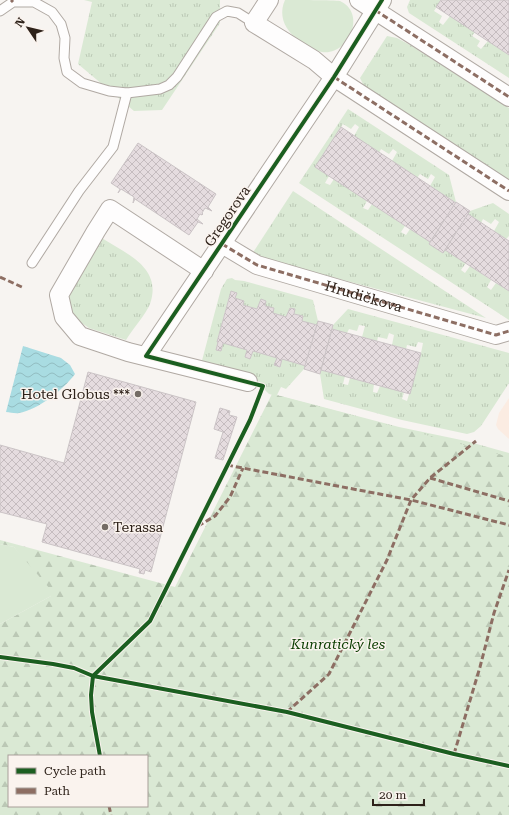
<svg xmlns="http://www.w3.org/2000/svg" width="509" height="815" font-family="'Roboto Serif',serif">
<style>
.built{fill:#fbece2}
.grass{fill:url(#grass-tufts)}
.forest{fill:url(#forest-firs);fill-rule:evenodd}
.park{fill:#dae9d4}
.water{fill:url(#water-waves)}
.building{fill:url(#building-cross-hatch);stroke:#cbc4c6}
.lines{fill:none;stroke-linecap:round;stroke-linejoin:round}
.lane-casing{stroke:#b0a9a3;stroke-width:11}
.street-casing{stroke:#b0a9a3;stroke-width:20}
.lane{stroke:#fefdfd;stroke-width:9}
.street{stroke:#fefdfd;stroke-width:18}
.quiet{stroke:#8d6e63;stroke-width:3;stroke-dasharray:6 3;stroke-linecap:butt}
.cycleway-casing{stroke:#faf3ee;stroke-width:6}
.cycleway{stroke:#1b5e20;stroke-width:4}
.poi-dot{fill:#746c65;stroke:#faf3ee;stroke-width:1.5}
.labels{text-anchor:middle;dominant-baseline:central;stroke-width:3;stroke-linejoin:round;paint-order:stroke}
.street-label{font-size:14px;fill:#2e221a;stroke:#faf3ee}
.poi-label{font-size:14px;fill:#2e221a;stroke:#faf3ee;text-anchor:end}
.park-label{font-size:14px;font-style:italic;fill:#0b3d00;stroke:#faf3ee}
</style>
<defs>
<pattern id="grass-tufts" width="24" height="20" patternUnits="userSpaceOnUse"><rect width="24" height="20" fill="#dae9d4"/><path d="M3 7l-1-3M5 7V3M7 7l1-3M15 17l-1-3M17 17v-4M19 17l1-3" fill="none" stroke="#bbc8b5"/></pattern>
<pattern id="forest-firs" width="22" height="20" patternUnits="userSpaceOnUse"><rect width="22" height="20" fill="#dae9d4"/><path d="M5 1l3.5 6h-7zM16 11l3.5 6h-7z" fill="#bbc8b5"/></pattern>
<pattern id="water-waves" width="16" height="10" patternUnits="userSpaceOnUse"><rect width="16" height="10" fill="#a9dce2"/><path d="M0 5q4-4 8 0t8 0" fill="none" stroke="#92bcc1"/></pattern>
<pattern id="building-cross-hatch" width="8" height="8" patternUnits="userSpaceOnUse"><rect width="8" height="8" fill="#e5dcdf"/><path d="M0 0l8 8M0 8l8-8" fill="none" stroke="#c5bcbf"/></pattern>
</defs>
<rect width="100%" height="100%" fill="#f7f4f1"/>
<polygon class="built" points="509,398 509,439 498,429 496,425 499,413"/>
<g class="grass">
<polygon points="84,0 220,0 220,23 162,110 134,111 78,64 92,2"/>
<polygon points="410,0 441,0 434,11 442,16 439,22 443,25 450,16 475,32 472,36 480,41 477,46 481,49 488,41 509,55 509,78 409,13 407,7"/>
<polygon points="387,36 397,38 410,45 509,108 509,184 365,88 360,78"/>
<polygon points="348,109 449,175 456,202 456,203 430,186 435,177 431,174 428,179 420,174 417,178 392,161 397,152 393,149 389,154 381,149 379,153 354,136 359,127 355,124 351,129 343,124 315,167 329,176 325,183 330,185 334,179 367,201 363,208 368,210 372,204 405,226 401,232 406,235 410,229 466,263 461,270 465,273 470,266 491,280 487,287 491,290 496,283 509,291 509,320 299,183"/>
<polygon points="293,191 486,318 268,260 252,254"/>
<polygon points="493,203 509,214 509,236 506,239 494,231 499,222 495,219 491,224 483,219 481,223 468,214 470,211"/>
<path d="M100,237C125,253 163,267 150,304C146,314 132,330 126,340L89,328L76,319L70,308L68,294Z"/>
<polygon points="232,278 235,280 244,281 313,300 318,321 317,325 302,321 303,316 294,314 295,309 290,308 286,317 273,313 265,306 266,301 261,300 257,309 243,305 244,301 235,298 237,293 229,297 217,341 218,342 216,349 221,351 223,343 247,350 245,357 250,359 253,351 277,358 275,365 280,367 282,359 306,366 304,369 286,389 281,387 277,395 399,427 466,441 509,453 509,459 269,394 259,384 200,368 221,289 227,279"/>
<polygon points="348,309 509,353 509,383 481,426 474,432 467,434 402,420 324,399 320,374 321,370 345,376 343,384 348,385 350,378 374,384 373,392 377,393 380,386 404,392 402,399 407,401 421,353 423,343 418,342 416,347 407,345 406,349 392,345 394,335 389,333 387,339 378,337 377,341 362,337 365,326 359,325 357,331 349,329 347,333 332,329 333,325"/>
</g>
<path class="forest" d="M272,394L509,457V815H0V624L51,596L14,547L0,544V540L175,587ZM9,756H147V806H9Z"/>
<g class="park">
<path d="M285,0C295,0 334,0 340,1C367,13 349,56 322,52C316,51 310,47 306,44C300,40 293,37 289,31C282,22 280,11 285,0Z"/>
<polygon points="0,544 14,547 50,589 51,596 0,624"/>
</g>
<path class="water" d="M23,346L61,358L70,365L75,374C64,389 38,410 19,413C15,414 10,412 6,412Z"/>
<g class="building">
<polygon points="441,0 509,0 509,55 436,7"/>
<polygon points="341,127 456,203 430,242 315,167"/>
<polygon points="138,143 216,194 208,207 212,211 205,208 202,213 203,214 202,215 200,214 197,219 203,224 198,222 189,235 135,199 133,203 134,197 121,189 118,193 120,189 111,183"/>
<polygon points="456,202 470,211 443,253 429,244"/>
<polygon points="468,214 509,241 509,291 445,250"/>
<polygon points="231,291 237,293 235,298 244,301 243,305 257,309 261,299 266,301 265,306 274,308 273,313 286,317 290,308 295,309 294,314 303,316 302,321 317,325 306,366 282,359 280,367 274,365 277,358 253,351 250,359 245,357 247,350 223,343 221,351 216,350 218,342 217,342"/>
<polygon points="318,321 333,325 320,374 304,369"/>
<polygon points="332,329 421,353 410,394 321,370"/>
<polygon points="88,372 196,402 151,572 145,570 144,574 139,573 140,569 42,542 47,524 0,512 0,445 64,463"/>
<polygon points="220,408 230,411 229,415 237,417 223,460 215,458 223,432 214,429"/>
</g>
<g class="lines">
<g class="lane-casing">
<g id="lane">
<polyline points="0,11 13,2 34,2 52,12 61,24 65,38 64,58 67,72 82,83 109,91 127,93 160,89 169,85 177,77 216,17 227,11 238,13 254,23"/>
<polyline points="32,263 79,191 113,147 127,93"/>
</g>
</g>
<g class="street-casing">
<g id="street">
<polyline points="269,0 254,23 314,60 334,77 509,191"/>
<polyline points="359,0 509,97"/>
<polyline points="222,244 257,265 496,335 509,331"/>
<polyline points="204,271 110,209 96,231 59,295 64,317 80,336 128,352 248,382"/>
<polyline points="146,356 334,77 382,0"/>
</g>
</g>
<use href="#lane" class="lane"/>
<use href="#street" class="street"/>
<g class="quiet">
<polyline points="11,0 13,2"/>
<polyline points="375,10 509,97"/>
<polyline points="334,77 509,191"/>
<path id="s1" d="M222,244L257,265L496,335L509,331"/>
<polyline points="0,277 24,288"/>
<polyline points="227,465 411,500 509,525"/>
<polyline points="430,478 509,501"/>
<polyline points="198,526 215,516 230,497 243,468"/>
<polyline points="287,712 329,674 387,560 411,500 430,478 476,441"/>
<polyline points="454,754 480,667 494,613 509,570"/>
<polyline points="109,806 111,815"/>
</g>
<g class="cycleway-casing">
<g id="cycleway">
<polyline points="0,657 53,664 74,668 93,676 287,712 454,754 509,766"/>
<polyline points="100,756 92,712 91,695 93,676 150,621 250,420 263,386 146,356 334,77 382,0"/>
</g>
</g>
<use href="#cycleway" class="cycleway"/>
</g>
<g class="poi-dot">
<circle cx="138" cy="394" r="4"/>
<circle cx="105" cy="527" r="4"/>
</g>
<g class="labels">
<g class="street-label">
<text transform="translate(227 216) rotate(-56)">Gregorova</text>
<text stroke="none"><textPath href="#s1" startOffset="152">Hrudičkova</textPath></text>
</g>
<g class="poi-label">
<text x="130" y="394">Hotel Globus ***</text>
<text x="113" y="527" text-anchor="start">Terassa</text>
</g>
<g class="park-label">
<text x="338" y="644">Kunratický les</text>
</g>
</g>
<rect x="8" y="755" width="140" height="52" fill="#faf3ee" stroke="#a89f99"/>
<rect x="16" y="768" width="20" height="6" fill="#1b5e20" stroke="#a89f99"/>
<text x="44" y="775" font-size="12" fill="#2e221a">Cycle path</text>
<rect x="16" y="788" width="20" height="6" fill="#8d6e63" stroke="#a89f99"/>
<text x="44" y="795" font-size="12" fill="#2e221a">Path</text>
<g transform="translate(28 28) rotate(305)" stroke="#faf3ee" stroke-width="3" paint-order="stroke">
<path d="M0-3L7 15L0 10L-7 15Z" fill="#2e221a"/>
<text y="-6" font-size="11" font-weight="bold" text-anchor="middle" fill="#2e221a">N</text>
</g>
<path d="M373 799v6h51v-6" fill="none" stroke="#2e221a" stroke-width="2"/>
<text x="379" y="799" font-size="12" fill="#2e221a" stroke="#faf3ee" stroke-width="3" paint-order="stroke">20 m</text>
</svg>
